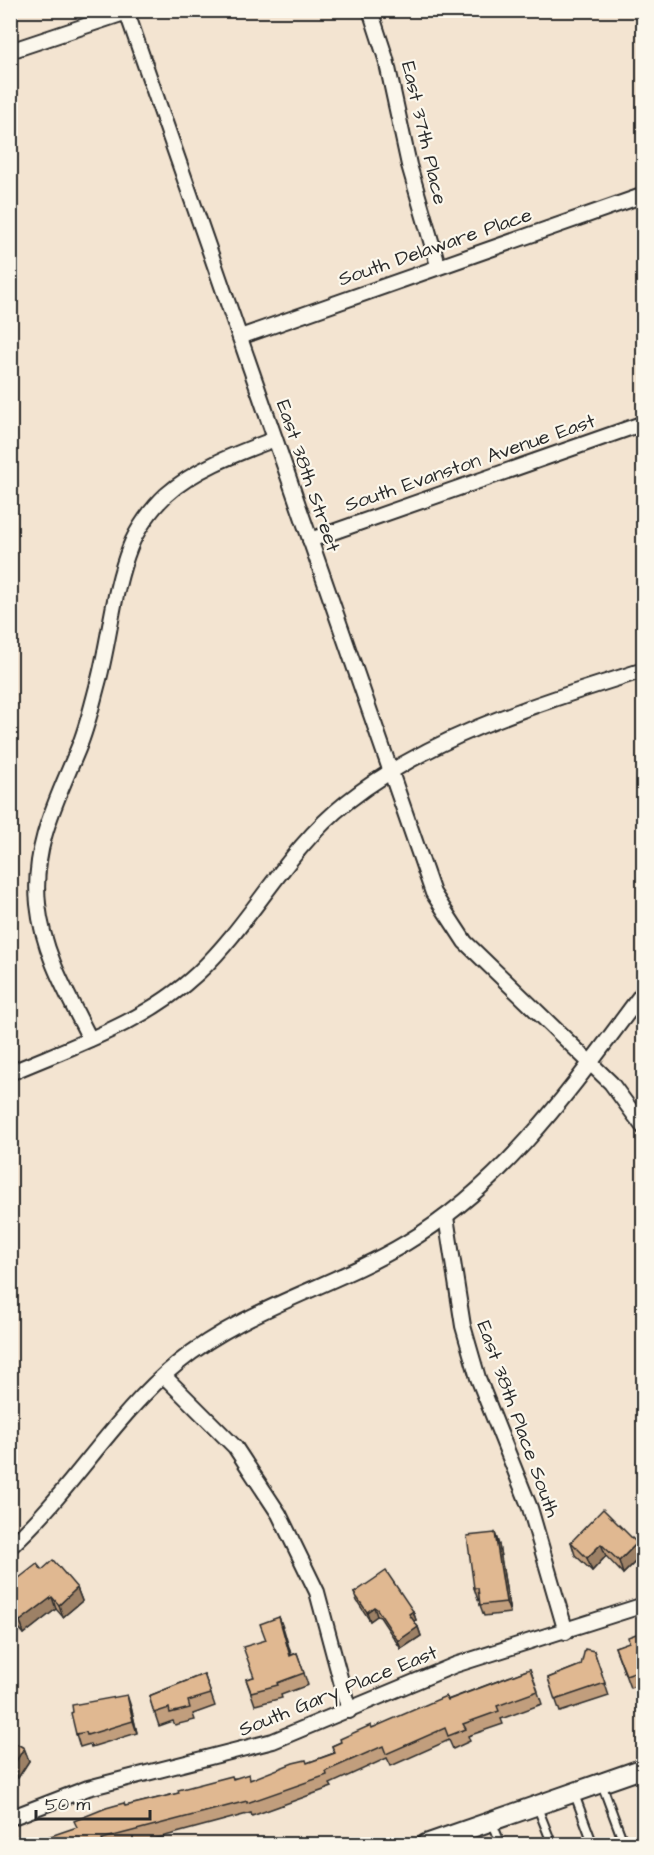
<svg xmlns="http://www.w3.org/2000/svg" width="654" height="1855" font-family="'Architects Daughter',sans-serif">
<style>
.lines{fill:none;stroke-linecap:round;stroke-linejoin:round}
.lane-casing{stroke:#2b2b2b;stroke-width:11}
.street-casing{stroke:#2b2b2b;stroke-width:18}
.secondary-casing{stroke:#2b2b2b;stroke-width:22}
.lane{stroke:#fbf7ec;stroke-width:7}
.street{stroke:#fbf7ec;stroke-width:14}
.secondary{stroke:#fbf7ec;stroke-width:18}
.wall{fill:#c19e7d;stroke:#2b2b2b;stroke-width:1.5}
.shaded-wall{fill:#9d8166;stroke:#2b2b2b;stroke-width:1.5}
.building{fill:#e0b891;stroke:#2b2b2b;stroke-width:1.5}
.labels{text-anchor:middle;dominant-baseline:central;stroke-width:4.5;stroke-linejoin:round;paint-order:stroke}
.street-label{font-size:20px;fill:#2b2b2b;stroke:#fbf7ec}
</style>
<rect width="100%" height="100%" fill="#f3e4d1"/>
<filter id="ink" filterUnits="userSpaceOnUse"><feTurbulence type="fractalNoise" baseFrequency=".0167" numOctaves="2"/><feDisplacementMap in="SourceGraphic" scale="12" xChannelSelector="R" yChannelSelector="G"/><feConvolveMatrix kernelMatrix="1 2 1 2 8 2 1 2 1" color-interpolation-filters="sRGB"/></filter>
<g filter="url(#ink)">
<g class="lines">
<g class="lane-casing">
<g id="lane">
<polyline points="602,1785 624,1844"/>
<polyline points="574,1793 593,1844"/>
<polyline points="537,1806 552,1844"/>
<polyline points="492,1822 501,1844"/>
</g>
</g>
<g class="street-casing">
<g id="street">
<polyline points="126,10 433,893 465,942 611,1083 644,1128"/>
<polyline points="370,10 386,59 409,165 438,265"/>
<polyline points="10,51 133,10"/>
<polyline points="240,337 644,195"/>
<polyline points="310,540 644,423"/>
<path d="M90,1039C68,995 43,954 38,904C32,846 57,800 78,749C87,728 92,705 98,683C110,638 113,590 130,547C137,529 152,508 166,495C196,468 238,453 275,439"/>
<path d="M10,1073C75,1045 146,1022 198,973C253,921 286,850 347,802C433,734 540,703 644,670"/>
<polyline points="446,1217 463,1326 478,1378 530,1508 566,1632"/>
<polyline points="164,1376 235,1447 279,1514 317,1592 349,1711"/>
<path d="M10,1547C72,1491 113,1416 178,1363C245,1308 333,1287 406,1243C507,1183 575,1083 644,991"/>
<polyline points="10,1818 88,1788 273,1741 455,1665 644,1605"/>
</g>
</g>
<g class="secondary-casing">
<polyline id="secondary" points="426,1844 644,1768"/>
</g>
<use href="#lane" class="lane"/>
<use href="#street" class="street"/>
<use href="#secondary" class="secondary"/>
</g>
<g class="wall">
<polygon points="495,1533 499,1545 510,1613 484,1616 480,1605 479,1599 478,1600 474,1588"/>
<polygon points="571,1542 637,1543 642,1555 623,1574 606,1556 592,1571 575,1555"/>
<polygon points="42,1570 77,1588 82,1601 63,1617 56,1609 24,1634 10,1618 10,1585"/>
<polygon points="354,1593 413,1611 416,1620 414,1621 418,1627 421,1636 401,1649 380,1617 377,1616 370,1621 357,1601"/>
<polygon points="279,1617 291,1655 297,1653 308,1685 281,1695 282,1698 255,1705 246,1679 254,1677 266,1640"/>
<polygon points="644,1639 644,1675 642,1675 644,1683 630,1688 615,1647"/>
<polygon points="594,1651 609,1696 560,1712 548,1678 581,1665"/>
<polygon points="530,1669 542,1704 501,1719 503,1724 468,1736 470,1741 453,1749 449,1740 391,1766 387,1758 330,1784 332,1787 252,1816 251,1813 132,1845 41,1845 76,1828 126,1806 179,1793 233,1778 250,1780 307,1763 334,1753 332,1746 372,1728"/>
<polygon points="204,1674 215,1706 193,1714 195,1720 175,1725 173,1721 159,1726 149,1696"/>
<polygon points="131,1707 137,1733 91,1747 90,1744 80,1747 76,1734"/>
<polygon points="10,1740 24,1748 29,1761 18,1778 10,1774"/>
</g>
<g class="shaded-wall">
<polygon points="495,1533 499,1545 510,1613 506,1602"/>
<polygon points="637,1543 642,1555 623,1574 619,1561"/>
<polygon points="601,1544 606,1556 592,1571 587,1558"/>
<polygon points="77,1588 82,1601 63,1617 59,1605"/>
<polygon points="52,1597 56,1609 24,1634 20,1621"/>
<polygon points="374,1607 377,1616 370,1621 367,1612"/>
<polygon points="413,1611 416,1620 412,1622 409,1614"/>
<polygon points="279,1617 284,1630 295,1668 290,1656"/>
<polygon points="418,1627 421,1636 401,1649 398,1641"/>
<polygon points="127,1695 131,1707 137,1733 133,1721"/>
<polygon points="24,1748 29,1761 18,1778 13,1766"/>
</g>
<g class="building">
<polygon points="603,1509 637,1543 619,1561 601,1544 587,1558 571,1542"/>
<polygon points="495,1533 506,1602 480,1605 478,1588 474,1588 467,1536"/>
<polygon points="53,1560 77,1588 59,1605 52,1597 20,1621 10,1611 10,1585 37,1564 42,1570"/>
<polygon points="386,1571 413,1611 409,1614 418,1627 398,1641 377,1609 374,1607 367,1612 354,1593"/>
<polygon points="279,1617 290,1656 297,1653 304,1673 277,1683 278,1685 251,1692 246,1679 254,1677 243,1647 266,1640 260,1624"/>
<polygon points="639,1633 641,1639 644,1639 644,1661 638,1663 640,1670 626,1675 615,1647 629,1642 628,1637"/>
<polygon points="585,1649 594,1651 605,1683 555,1700 548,1678 581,1665"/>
<polygon points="530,1669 538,1691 497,1706 499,1711 463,1724 466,1729 448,1736 445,1728 386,1754 383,1746 326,1771 327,1775 247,1803 247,1801 102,1839 103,1841 96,1845 41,1845 39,1840 77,1827 74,1821 106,1808 124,1803 125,1806 179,1793 178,1790 232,1776 233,1779 249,1774 250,1780 293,1763 306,1760 307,1763 335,1753 332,1746 341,1742 340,1739 371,1725 372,1728 446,1696 448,1700"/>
<polygon points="204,1674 211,1694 188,1701 190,1708 170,1713 169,1708 154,1713 149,1696"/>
<polygon points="127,1695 133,1721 87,1735 86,1732 76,1734 71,1713 73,1712 72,1705"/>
<polygon points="10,1740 24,1748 13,1766 10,1764"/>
</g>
</g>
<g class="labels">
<g class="street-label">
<text transform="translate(424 133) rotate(77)">East 37th Place</text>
<text transform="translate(435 247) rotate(-19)">South Delaware Place</text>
<text transform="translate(470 463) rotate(-19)">South Evanston Avenue East</text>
<text transform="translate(308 476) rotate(71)">East 38th Street</text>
<text transform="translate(518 1419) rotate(70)">East 38th Place South</text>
<text transform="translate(338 1691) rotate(-22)">South Gary Place East</text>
</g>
</g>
<rect width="654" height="1855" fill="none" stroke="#fbf7ec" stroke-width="36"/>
<rect x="18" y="18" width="618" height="1819" fill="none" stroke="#2b2b2b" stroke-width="2" filter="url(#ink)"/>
<path d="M36 1810v9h114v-9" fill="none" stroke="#2b2b2b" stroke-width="3"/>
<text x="45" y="1810" font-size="18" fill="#2b2b2b" stroke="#fbf7ec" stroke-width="4.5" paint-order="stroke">50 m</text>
</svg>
